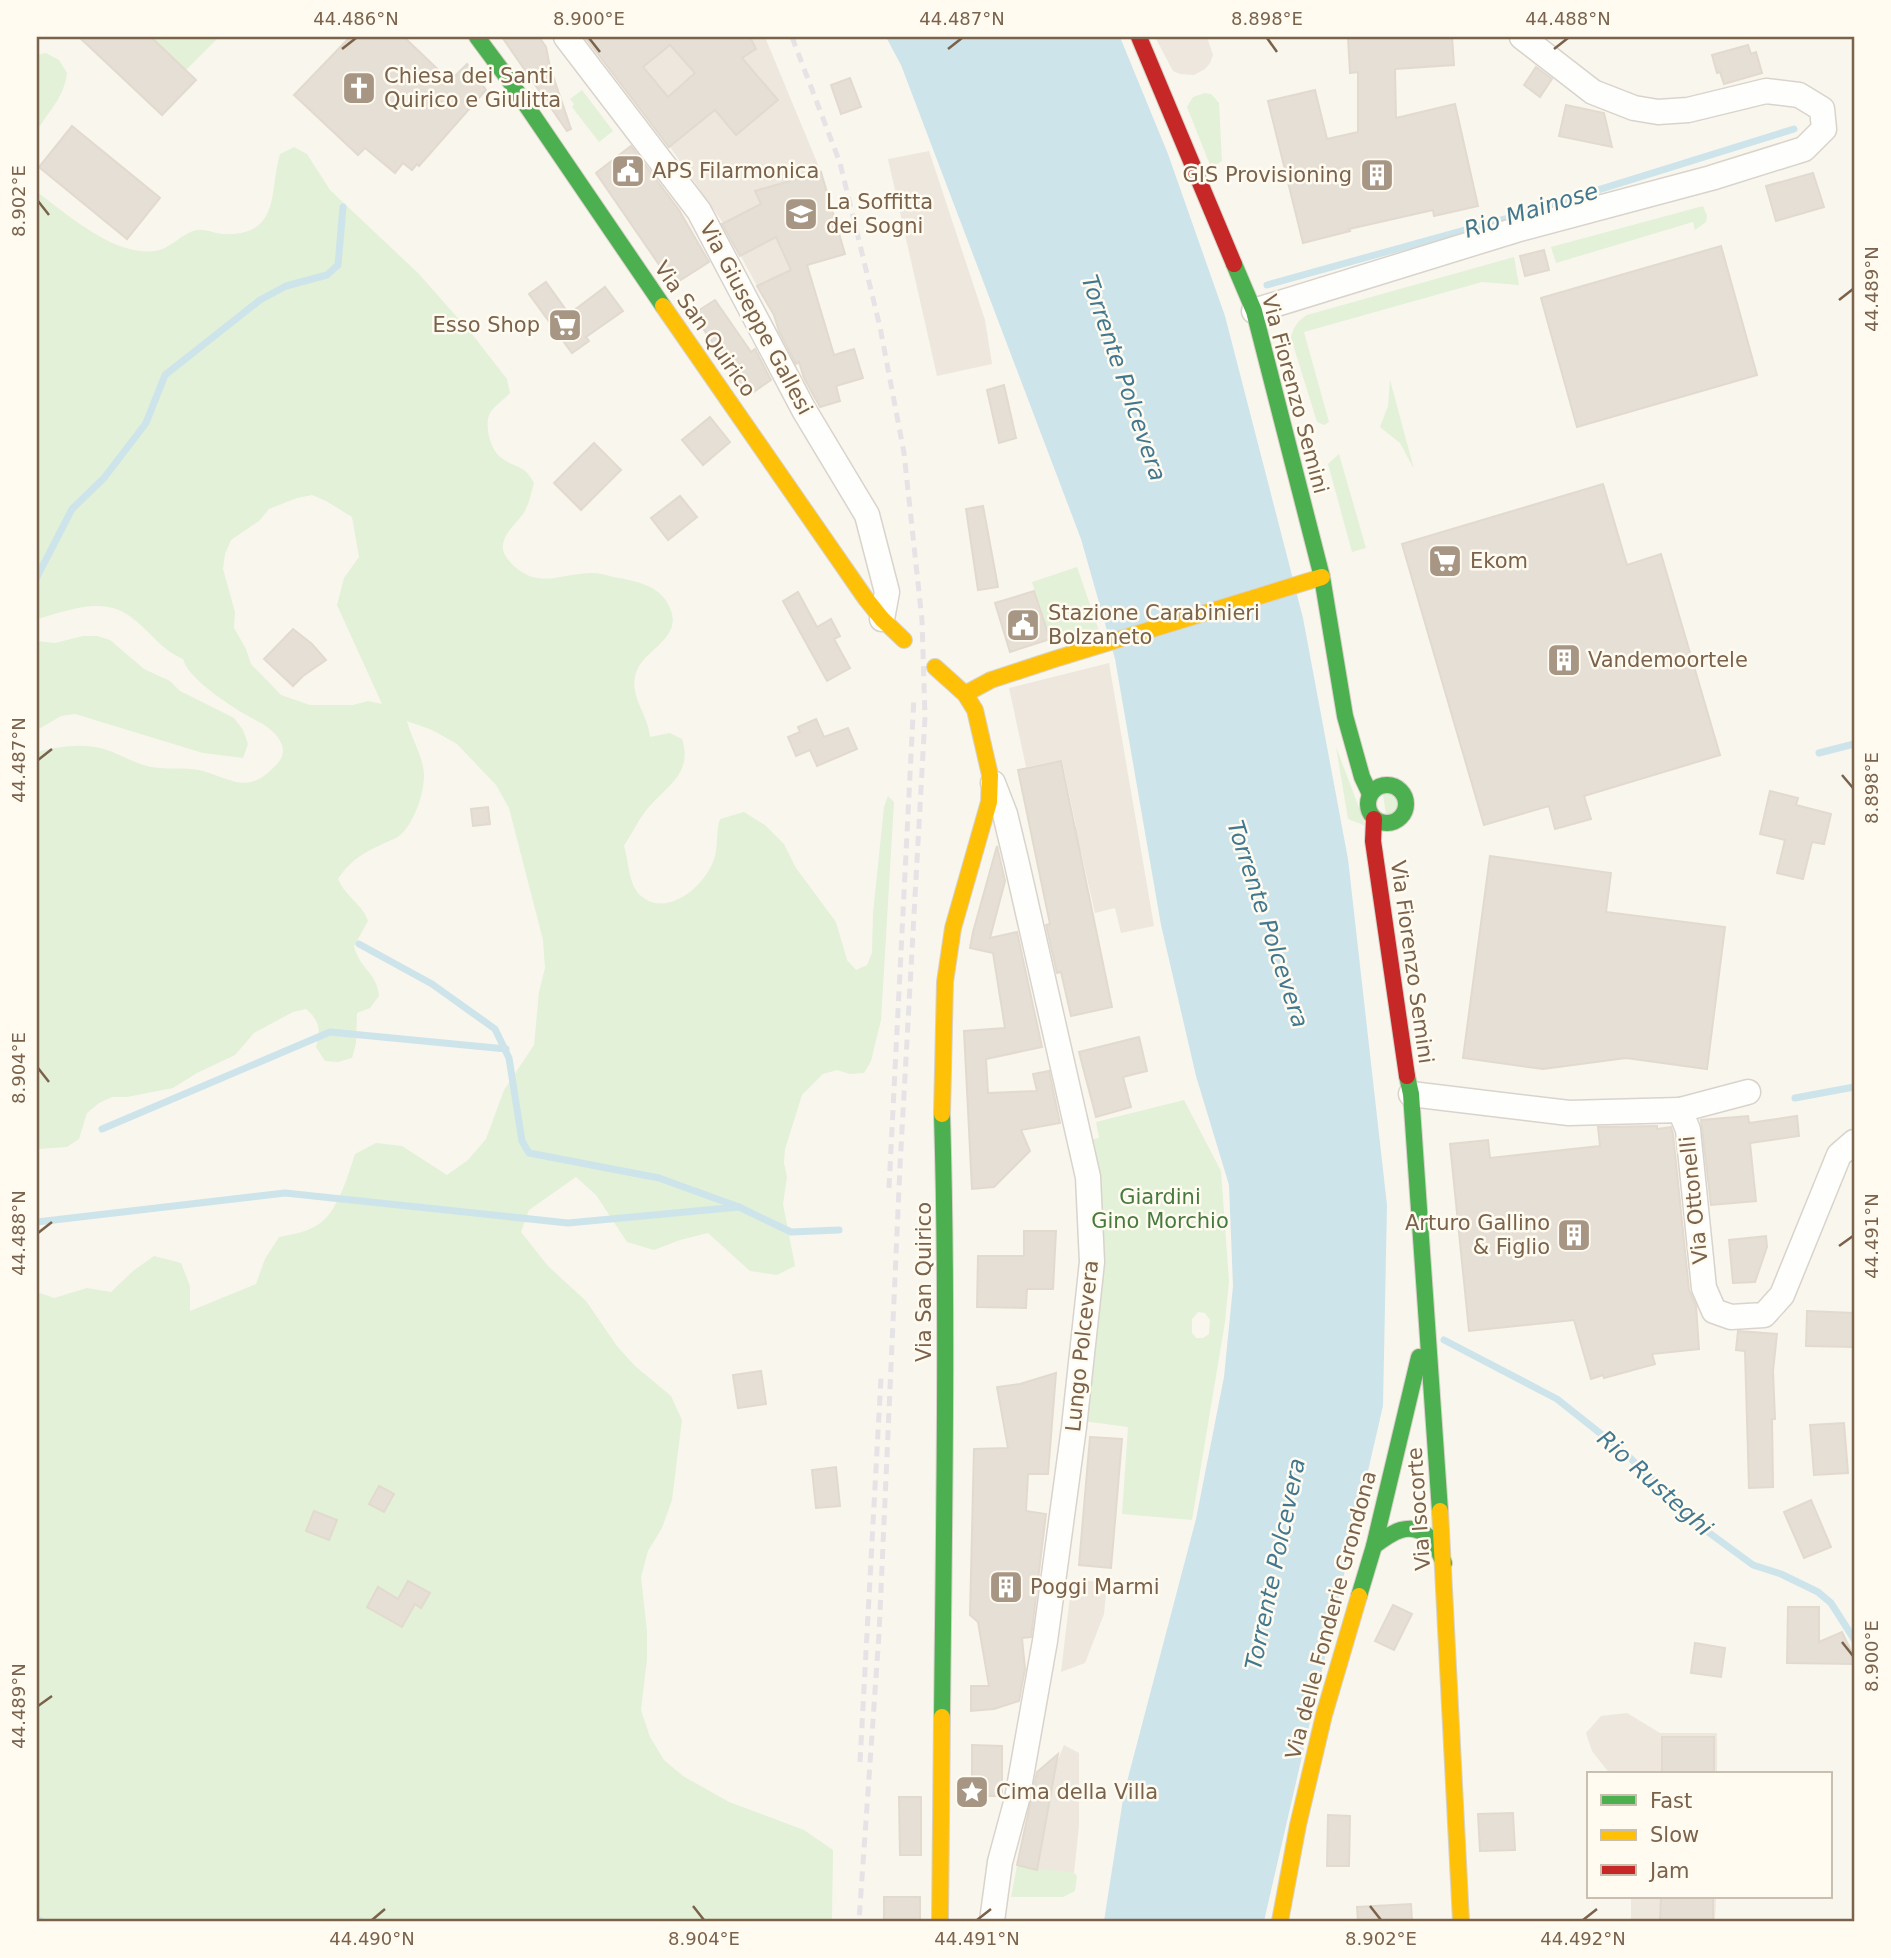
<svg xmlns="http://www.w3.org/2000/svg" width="1891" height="1958" font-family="'DejaVu Sans',sans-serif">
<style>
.industrial{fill:#ede7de}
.green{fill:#e2f1d7;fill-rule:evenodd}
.water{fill:#cee4eb}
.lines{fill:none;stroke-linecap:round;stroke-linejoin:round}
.stream{stroke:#cee4eb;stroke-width:7}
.building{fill:#e6dfd5;stroke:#e2dacf;stroke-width:2;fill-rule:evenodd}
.street-casing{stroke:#d9d3cc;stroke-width:27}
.fast-casing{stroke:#d8d2c8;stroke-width:18}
.slow-casing{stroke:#d8d2c8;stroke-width:18}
.jam-casing{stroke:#d8d2c8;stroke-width:18}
.street{stroke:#fefefc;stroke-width:24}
.fast{stroke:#4caf50;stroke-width:16}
.slow{stroke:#ffc107;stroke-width:16}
.jam{stroke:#c62828;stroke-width:16}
.rail{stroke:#e6e3e6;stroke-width:5;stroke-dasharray:10 7;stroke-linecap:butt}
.ticks{fill:none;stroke:#7b624a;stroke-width:2.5}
.labels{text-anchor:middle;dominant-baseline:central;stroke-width:5;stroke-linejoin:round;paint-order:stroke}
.poi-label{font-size:21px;fill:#7b624a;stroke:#fffbf1;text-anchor:start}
.street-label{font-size:21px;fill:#7b624a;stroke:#fffbf1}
.park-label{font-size:21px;fill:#477b3e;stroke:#fffbf1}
.water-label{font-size:23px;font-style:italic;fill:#417890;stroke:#fffbf1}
.neatline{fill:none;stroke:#7b624a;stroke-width:2.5}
.ticks-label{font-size:18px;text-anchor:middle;fill:#7b624a}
</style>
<rect width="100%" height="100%" fill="#f9f6ee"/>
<g class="industrial">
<polygon points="639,37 765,37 821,172 845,254 791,270 757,286 723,223 670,147 691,128 643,67"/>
<polygon points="1155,37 1207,37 1213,55 1210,63 1205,69 1194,75 1180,74 1173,71"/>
<polygon points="929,151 985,320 992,364 937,376 888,159"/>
<polygon points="1109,663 1154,926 1121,933 1115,908 1095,913 1081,852 1037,861 1031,836 1076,826 1062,760 1026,767 1009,688"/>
<polygon points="1072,1580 1107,1582 1104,1614 1085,1663 1061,1672"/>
<polygon points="1627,1713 1660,1733 1717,1733 1717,1774 1610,1774 1592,1751 1586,1733 1601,1716"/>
<polygon points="1064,1745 1079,1753 1079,1826 1074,1873 1037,1870 1057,1762"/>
<polygon points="1631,1897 1716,1897 1715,1921 1631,1921"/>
</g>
<g class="green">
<polygon points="151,37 219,37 186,70"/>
<path d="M46,53L59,60L67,73C64,98 49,110 37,131V55Z"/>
<polygon points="582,90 613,131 599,142 572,107 574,104 570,99"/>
<polygon points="1205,93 1211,94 1219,103 1222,161 1214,166 1210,165 1187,107 1193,97"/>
<path d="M294,147L307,154L330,190L418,273L472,334L507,379L510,393C505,399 494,406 490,413C484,424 490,448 499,456C514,469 524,463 534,483C531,494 529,505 523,514C516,524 501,535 503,550C504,556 511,563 515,567C540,589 563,573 592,573C599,573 606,575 613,577C637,581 665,586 672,614C678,639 646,650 637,670C627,695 648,713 650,737L670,733L682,739C693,773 668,785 648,808C639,819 632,833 624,846C629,861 628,885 641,896C668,919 708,884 715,856C718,844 716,832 720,819L744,812L765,825L784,844L796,868L836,922L847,960L856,970L867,965L872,953L873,913L884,807L888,796L894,802L881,1020L871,1061L864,1073L850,1074L837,1070L823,1074L802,1095L785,1149L784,1163L787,1177L783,1204L795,1266L777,1275L750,1271L708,1233L680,1240L654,1250L627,1242L596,1195L576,1177L529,1210L521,1232L548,1266L586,1301L617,1346L635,1366L671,1396L682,1420L672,1500L662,1528L648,1551L641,1577L647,1631V1659L641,1710L650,1737L664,1760L683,1776L729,1802L804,1830L833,1850L832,1921H37V1292L54,1298L87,1288L111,1292L133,1271L154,1256L181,1263L190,1286V1311L256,1284L265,1259L279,1237C295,1234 313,1231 325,1219C339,1205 349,1173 355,1154L376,1143L402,1146L447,1175L468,1160L486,1139L504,1090L534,1045L539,992L545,968L543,940L509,808L496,785L457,744L432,730L407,721C411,737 420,751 423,767C428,786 413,831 394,839C371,849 352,857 338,879C346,897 363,905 368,921L354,946C360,970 377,972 379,996L370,1008L357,1013L356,1043L352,1058L338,1062L325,1061L316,1047C321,1030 320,1021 306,1009L293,1012L254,1033L235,1055L197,1073L173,1088L127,1097H112L99,1103L87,1113L79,1139L67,1147L37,1149V752C56,747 76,744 95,747C115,750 131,763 151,767C167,770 184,767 199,770C229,777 246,796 273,768C280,762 285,755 282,745C275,727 257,722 241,712C224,701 188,678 183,659C162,650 153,635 136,621C106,594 71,610 37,619V192C67,214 115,257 155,251C170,249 179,236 193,231C203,227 214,234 224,234C281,236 269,192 280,154ZM312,495L326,501L352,517L359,557L344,578L337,605L382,704L368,701L353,705H310L281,695L251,664L246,649L234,628L235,612L223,569L225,554L231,540L259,521L269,509L297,498Z"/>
<polygon points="1703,206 1707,216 1706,222 1695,230 1693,222 1556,263 1551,247"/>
<path d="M1514,257L1519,285L1482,282L1304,332L1329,422L1324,425L1317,422L1291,338C1293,327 1298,321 1307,315Z"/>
<polygon points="1390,380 1414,469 1400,443 1380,427 1388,406"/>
<polygon points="1339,454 1366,548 1352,552 1328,464"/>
<polygon points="1077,567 1099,631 1053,646 1032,582"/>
<polygon points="83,636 97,636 110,640 144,669 170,681 180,691 234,718 243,730 248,744 243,758 203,753 75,714 61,716 37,730 37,641 55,643"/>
<polygon points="1336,747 1366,826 1348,819"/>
<polygon points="1382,789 1397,792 1401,798 1400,813 1387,820"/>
<path d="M1184,1100L1221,1171L1229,1281L1225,1322L1192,1520L1122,1514L1128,1427L1083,1421L1090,1140L1099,1138L1096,1122ZM1198,1312L1205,1313L1210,1320L1209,1334L1203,1338H1196L1192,1333V1319Z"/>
<polygon points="1017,1866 1074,1873 1077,1876 1075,1891 1063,1897 1011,1897"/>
</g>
<polygon class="water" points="886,37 1120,37 1168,154 1225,316 1303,618 1348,859 1387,1205 1383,1406 1264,1921 1104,1921 1124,1793 1196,1519 1224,1377 1233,1286 1229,1185 1196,1076 1161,925 1115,659 1081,539 901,65"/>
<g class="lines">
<g class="stream">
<polyline points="1267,285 1508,218 1794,129"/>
<polyline points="37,577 72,509 104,478 146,423 165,375 260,300 286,286 327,275 338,265 343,207"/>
<polyline points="1819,753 1854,744"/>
<polyline points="359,944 432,984 495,1029 509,1058 522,1141 529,1153 659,1178 739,1207 791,1232 839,1230"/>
<polyline points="1795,1098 1854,1087"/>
<polyline points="102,1129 330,1032 506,1049"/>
<polyline points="37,1222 285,1193 568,1223 739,1207"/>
<polyline points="1444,1340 1557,1399 1625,1453 1704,1529 1753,1565 1781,1574 1818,1592 1831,1603 1854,1639"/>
<polyline points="37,1919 41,1921"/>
</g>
</g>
<g class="building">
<polygon points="79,37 151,37 196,80 162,115"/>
<polygon points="350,37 404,37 450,81 467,64 486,90 419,166 417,164 412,170 403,163 395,173 365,148 358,155 294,95"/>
<polygon points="502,37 539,37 546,47 550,67 571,129 567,131"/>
<path d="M585,37H750L756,49L742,58L778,100L736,135L715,110L669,147ZM670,45L695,73L668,97L643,67Z"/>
<polygon points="1348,37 1452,37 1454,65 1395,69 1396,118 1455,104 1478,206 1434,216 1433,210 1349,229 1350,231 1303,243 1268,101 1315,90 1327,139 1358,132 1358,72 1350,73"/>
<polygon points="1748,45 1751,54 1756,52 1762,73 1724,84 1720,72 1717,73 1712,55"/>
<polygon points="1536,67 1552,79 1540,97 1524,85"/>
<polygon points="850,78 861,107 841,114 831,85"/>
<polygon points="1566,105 1604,113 1612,147 1559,136"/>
<polygon points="72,126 160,198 127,239 39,167"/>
<polygon points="631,146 679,210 709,262 673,285 596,173"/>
<polygon points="821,172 845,254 807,265 834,355 854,349 863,378 836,386 840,401 820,407 804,378 799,362 796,364 779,331 774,315 757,286 791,270 776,237 740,256 722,224 761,204 755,191"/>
<polygon points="1813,173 1824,207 1776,221 1766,186"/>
<polygon points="1721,246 1757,375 1577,427 1541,298"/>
<polygon points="1544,250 1549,270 1525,276 1520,256"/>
<polygon points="546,282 569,314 605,287 623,311 586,337 589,341 572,353 529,294"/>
<polygon points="715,300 751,352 755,349 771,380 749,395 693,314"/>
<polygon points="1004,385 1016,438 999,443 987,390"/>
<polygon points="710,417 730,442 703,465 682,440"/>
<polygon points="594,443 621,470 581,510 554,483"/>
<polygon points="1603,484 1627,565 1661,554 1720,755 1584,796 1591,819 1555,829 1549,806 1484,825 1402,544"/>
<polygon points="680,496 697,517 668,540 651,518"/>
<polygon points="983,506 998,587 978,590 966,509"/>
<polygon points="1034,591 1050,639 1010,652 995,603"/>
<polygon points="798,592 817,627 831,619 840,636 834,639 850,668 827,681 783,601"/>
<polygon points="293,629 312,644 326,660 303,676 293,686 264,659"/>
<polygon points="816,719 824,737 848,728 857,749 817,766 810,750 796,756 788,737 800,732 798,727"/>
<polygon points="1061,761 1112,1007 1071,1016 1061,972 1057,973 1046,925 1050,924 1018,770"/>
<polygon points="1770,791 1798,798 1796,805 1831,814 1824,844 1812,842 1803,879 1777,873 1785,840 1760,834"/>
<polygon points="488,807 490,824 473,826 471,809"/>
<polygon points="997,846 1005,881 990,938 1017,932 1042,1047 986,1059 988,1093 1037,1091 1033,1074 1049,1071 1060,1123 1021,1130 1030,1151 994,1187 972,1189 964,1031 1005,1028 993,953 970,948 973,932"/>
<polygon points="1490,856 1611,873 1606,912 1725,927 1707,1069 1626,1058 1543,1069 1463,1058"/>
<polygon points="1139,1037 1147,1071 1123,1077 1131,1107 1096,1117 1079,1052"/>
<polygon points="1748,1116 1749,1123 1797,1116 1799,1136 1750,1143 1756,1201 1711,1205 1701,1120"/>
<polygon points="1657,1126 1657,1129 1671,1127 1673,1134 1689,1290 1696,1306 1699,1349 1652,1354 1655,1364 1604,1378 1603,1375 1591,1379 1574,1320 1469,1331 1450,1144 1488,1140 1490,1158 1600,1146 1598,1127"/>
<polygon points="1024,1231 1056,1231 1053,1289 1027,1289 1026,1308 977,1307 978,1256 1024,1256"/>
<polygon points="1766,1236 1767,1247 1755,1282 1733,1283 1729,1240"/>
<polygon points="1807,1311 1854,1313 1854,1347 1806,1346"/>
<polygon points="1738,1331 1777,1334 1773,1371 1775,1419 1772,1419 1773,1487 1749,1488 1745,1351 1736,1350"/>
<polygon points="761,1371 766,1404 738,1408 733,1375"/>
<polygon points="1056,1373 1048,1474 1028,1474 1026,1511 1046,1514 1031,1637 1022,1638 1025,1669 1019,1701 994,1709 971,1711 971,1686 989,1686 978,1622 970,1615 974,1449 1008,1448 997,1387 1020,1384"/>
<polygon points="1844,1423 1848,1473 1814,1475 1810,1425"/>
<polygon points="1090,1437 1122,1439 1111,1568 1079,1565"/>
<polygon points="836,1467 840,1506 816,1508 812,1470"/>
<polygon points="379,1486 394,1494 384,1512 369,1504"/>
<polygon points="1811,1500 1831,1547 1804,1558 1784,1512"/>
<polygon points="314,1511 337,1520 329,1540 306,1531"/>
<polygon points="408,1581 430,1593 421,1608 415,1604 402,1627 367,1607 378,1587 398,1599"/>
<polygon points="1393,1605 1412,1614 1394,1650 1375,1641"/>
<polygon points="1788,1607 1819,1607 1819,1642 1842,1632 1854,1657 1854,1664 1787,1663"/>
<polygon points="1695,1643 1725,1648 1721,1677 1691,1673"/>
<rect x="1662" y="1737" width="52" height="37"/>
<polygon points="972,1745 1002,1746 1002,1796 972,1796"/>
<polygon points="1058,1754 1037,1870 1017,1865 1037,1772"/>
<polygon points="899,1797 921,1797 921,1855 900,1855"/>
<polygon points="1513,1813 1515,1850 1480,1851 1478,1814"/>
<polygon points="1328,1815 1350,1816 1349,1866 1327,1866"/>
<rect x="884" y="1897" width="36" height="24"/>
<polygon points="1661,1897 1713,1897 1713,1921 1660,1921"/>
<polygon points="1411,1904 1412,1921 1358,1921 1357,1907"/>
</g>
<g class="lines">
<g class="street-casing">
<g id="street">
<polyline points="566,37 699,211 804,410 867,515 887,592 882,619"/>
<polyline points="1254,311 1516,230 1711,178 1804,149 1824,129 1822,109 1799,95 1766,91 1688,110 1658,112 1634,108 1593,92 1522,37"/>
<polyline points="1411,1094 1569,1113 1680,1110 1688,1130 1704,1288 1714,1311 1731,1317 1764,1315 1782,1295 1839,1155 1854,1142"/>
<polyline points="1680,1110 1748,1092"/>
<polyline points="992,1921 1000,1862 1017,1799 1045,1641 1074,1427 1092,1262 1088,1177 1017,864 1005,814 993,783"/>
</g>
</g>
<g class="fast-casing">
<g id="fast">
<polyline points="477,37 509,80 663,306"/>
<polyline points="1234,264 1254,311 1322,577 1345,716 1362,777 1370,794"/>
<circle cx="1387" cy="804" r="19"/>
<polyline points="1407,1076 1411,1094 1440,1511"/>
<path d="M1374,1546C1391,1533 1410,1519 1430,1538C1436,1543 1440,1555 1444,1563"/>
<polyline points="1359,1596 1374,1546 1419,1357"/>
<path d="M942,1717C944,1516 948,1315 942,1114"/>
</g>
</g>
<g class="slow-casing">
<g id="slow">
<polyline points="663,306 866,599 882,619 904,640"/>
<polyline points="935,667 965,694 975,710 990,775 989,802 953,928 945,982 942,1114"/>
<polyline points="965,694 991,680 1055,659 1322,577"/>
<polyline points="1440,1511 1461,1921"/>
<polyline points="940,1921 942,1717"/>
<polyline points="1280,1921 1298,1825 1324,1715 1359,1596"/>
</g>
</g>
<g class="jam-casing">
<g id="jam">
<polyline points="1139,37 1234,264"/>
<polyline points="1374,819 1373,841 1407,1076"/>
</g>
</g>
<use href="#street" class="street"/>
<use href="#fast" class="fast"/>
<use href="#slow" class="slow"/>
<use href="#jam" class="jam"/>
<g class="rail">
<polyline points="792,37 840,163 880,327 904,453 922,620 925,717 900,1166 879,1634 859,1921"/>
<polyline points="889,1188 914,696"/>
<polyline points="860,1762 881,1377"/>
</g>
</g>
<path class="ticks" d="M589,38L600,52M1267,38L1277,52M342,49L356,38M948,49L962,38M1554,49L1568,38M38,201L49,215M1839,300L1853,289M38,760L52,749M1842,775L1853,788M38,1068L49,1082M38,1233L52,1222M1839,1246L1853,1236M1842,1642L1853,1656M38,1706L52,1696M693,1906L704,1920M1370,1906L1381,1920M372,1920L385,1909M977,1920L991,1909M1583,1920L1597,1909"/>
<defs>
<g id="church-square" transform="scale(1.75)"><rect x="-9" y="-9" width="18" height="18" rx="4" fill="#a79683" stroke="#fffbf1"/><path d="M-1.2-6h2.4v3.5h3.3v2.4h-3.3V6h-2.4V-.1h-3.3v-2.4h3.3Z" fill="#fff"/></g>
<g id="civic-square" transform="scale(1.75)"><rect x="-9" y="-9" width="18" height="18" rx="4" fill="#a79683" stroke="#fffbf1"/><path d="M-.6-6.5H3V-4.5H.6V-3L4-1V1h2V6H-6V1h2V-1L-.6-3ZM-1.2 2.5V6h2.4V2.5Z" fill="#fff"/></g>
<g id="building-square" transform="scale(1.75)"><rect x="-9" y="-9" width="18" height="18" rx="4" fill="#a79683" stroke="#fffbf1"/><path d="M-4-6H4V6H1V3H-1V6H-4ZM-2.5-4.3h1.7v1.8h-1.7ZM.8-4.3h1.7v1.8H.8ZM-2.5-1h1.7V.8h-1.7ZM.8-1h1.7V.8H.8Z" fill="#fff"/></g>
<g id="school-square" transform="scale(1.75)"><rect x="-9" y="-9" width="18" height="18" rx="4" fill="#a79683" stroke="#fffbf1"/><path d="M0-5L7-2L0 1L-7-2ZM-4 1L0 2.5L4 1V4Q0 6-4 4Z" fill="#fff"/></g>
<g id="supermarket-square" transform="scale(1.75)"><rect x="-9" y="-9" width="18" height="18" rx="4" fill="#a79683" stroke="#fffbf1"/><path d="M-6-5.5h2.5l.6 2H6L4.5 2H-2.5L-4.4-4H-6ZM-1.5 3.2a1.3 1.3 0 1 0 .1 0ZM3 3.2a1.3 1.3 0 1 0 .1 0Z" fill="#fff"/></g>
<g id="sight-square" transform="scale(1.75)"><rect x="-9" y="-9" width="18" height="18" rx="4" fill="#a79683" stroke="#fffbf1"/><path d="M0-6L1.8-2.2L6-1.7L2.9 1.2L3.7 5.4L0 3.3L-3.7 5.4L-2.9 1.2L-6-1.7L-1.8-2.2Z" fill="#fff"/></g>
</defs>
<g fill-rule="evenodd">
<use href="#church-square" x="359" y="88"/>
<use href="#civic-square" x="628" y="171"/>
<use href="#building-square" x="1377" y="175"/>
<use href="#school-square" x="801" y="214"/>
<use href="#supermarket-square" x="565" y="325"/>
<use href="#supermarket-square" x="1445" y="561"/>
<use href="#civic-square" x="1023" y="625"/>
<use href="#building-square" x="1564" y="660"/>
<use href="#building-square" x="1574" y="1235"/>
<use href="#building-square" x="1006" y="1587"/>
<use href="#sight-square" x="972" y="1792"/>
</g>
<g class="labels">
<g class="poi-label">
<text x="384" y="76">Chiesa dei Santi<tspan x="384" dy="24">Quirico e Giulitta</tspan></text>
<text x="652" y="171">APS Filarmonica</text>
<text x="1352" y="175" text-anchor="end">GIS Provisioning</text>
<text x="826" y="202">La Soffitta<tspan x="826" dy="24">dei Sogni</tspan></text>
<text x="540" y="325" text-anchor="end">Esso Shop</text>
<text x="1470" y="561">Ekom</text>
<text x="1048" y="613">Stazione Carabinieri<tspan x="1048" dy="24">Bolzaneto</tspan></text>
<text x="1588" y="660">Vandemoortele</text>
<text x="1550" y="1223" text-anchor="end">Arturo Gallino<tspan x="1550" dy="24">&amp; Figlio</tspan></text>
<text x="1030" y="1587">Poggi Marmi</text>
<text x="996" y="1792">Cima della Villa</text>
</g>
<g class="street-label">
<text transform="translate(756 318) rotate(62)">Via Giuseppe Gallesi</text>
<text transform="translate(705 329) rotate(55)">Via San Quirico</text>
<text transform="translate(1295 394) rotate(75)">Via Fiorenzo Semini</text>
<text transform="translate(1412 962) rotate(82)">Via Fiorenzo Semini</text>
<text transform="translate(1694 1200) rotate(-96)">Via Ottonelli</text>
<text transform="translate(924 1282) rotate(-90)">Via San Quirico</text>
<text transform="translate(1082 1346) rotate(-84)">Lungo Polcevera</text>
<text transform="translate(1419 1509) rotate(-94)">Via Isocorte</text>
<text transform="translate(1331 1615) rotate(-75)">Via delle Fonderie Grondona</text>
</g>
<g class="park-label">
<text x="1160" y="1197">Giardini<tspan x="1160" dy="24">Gino Morchio</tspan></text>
</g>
<g class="water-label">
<text transform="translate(1531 210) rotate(-17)">Rio Mainose</text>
<text transform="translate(1124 378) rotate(71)">Torrente Polcevera</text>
<text transform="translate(1268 924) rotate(72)">Torrente Polcevera</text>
<text transform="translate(1655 1483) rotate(42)">Rio Rusteghi</text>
<text transform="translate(1275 1564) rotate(-78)">Torrente Polcevera</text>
</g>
</g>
<rect width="1891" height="1958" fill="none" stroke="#fffbf1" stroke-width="77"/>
<rect x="1587" y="1772" width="245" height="126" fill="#fffbf1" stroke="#cabeae" stroke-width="2"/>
<rect x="1601" y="1795" width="35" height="10" fill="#4caf50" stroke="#cabeae" stroke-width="2"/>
<text x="1650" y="1808" font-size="21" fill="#7b624a">Fast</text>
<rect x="1601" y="1830" width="35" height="10" fill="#ffc107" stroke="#cabeae" stroke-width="2"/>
<text x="1650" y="1842" font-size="21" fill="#7b624a">Slow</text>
<rect x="1601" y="1865" width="35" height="10" fill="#c62828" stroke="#cabeae" stroke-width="2"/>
<text x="1650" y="1878" font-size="21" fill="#7b624a">Jam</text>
<rect x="38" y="38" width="1815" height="1882" class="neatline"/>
<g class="ticks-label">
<text x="356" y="25">44.486°N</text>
<text x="589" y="25">8.900°E</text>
<text x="962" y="25">44.487°N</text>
<text x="1267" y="25">8.898°E</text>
<text x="1568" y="25">44.488°N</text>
<text transform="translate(19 201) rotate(-90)" y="6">8.902°E</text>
<text transform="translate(1872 289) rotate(-90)" y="6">44.489°N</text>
<text transform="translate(19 760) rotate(-90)" y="6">44.487°N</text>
<text transform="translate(1872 788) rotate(-90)" y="6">8.898°E</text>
<text transform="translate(19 1068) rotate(-90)" y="6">8.904°E</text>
<text transform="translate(19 1233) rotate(-90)" y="6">44.488°N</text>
<text transform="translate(1872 1236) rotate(-90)" y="6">44.491°N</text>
<text transform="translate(1872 1656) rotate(-90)" y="6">8.900°E</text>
<text transform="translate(19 1706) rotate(-90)" y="6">44.489°N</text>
<text x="372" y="1945">44.490°N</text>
<text x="704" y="1945">8.904°E</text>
<text x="977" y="1945">44.491°N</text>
<text x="1381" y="1945">8.902°E</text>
<text x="1583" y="1945">44.492°N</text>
</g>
</svg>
